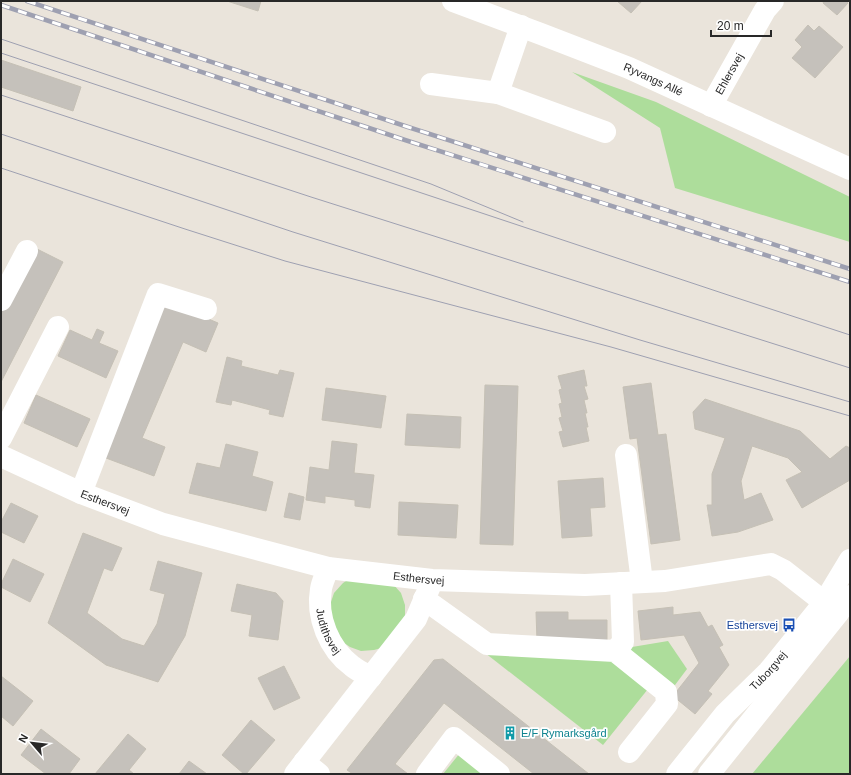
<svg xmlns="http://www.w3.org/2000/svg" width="851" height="775" font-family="Helvetica,sans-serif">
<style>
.green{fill:#addd9b}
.building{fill:#c5c1bb;stroke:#c5c0b5}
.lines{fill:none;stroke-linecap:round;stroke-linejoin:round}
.minor{stroke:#fff;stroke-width:22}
.tram{stroke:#9ea0b1;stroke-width:1}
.rail-casing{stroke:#9ea0b1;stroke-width:4.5}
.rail{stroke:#fff;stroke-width:3;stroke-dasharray:9;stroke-linecap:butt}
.labels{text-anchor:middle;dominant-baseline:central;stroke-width:3.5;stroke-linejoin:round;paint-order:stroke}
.street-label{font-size:11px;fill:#282828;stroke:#fff}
.transit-label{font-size:11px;fill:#164399;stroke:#fff;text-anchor:end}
.culture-label{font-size:11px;fill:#0d838f;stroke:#fff;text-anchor:start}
</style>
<rect width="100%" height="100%" fill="#eae4db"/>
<g class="green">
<polygon points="572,72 656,102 850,197 850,242 675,188 660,128"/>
<polygon points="354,576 392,583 401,593 405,605 405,618 385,647 374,650 361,651 350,647 340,640 333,630 330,605 334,593 343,583"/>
<polygon points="668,641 687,669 672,689 626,648"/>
<polygon points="480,649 605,654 648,689 603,745"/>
<polygon points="850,656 850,774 752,774"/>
<polygon points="460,753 486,774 443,774"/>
</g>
<g class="building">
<polygon points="227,1 261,1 258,11"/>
<polygon points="617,1 642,1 631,13"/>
<polygon points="824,1 846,1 848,3 837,15 823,3"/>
<polygon points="808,25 814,31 819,26 843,47 815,78 792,58 802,47 795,40"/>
<polygon points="1,60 81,87 73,111 1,87"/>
<polygon points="35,248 63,262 1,382 1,313"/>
<polygon points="166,301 218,323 206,352 183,342 142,438 165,447 154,476 98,455"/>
<polygon points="97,329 104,332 99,343 118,351 106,378 58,356 70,330 92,340"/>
<polygon points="227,357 242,361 241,366 278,375 280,370 294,373 283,417 269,414 270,410 232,400 231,405 216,402"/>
<polygon points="584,370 587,386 584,386 588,399 584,400 587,413 585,413 588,427 586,427 589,441 563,447 559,432 563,431 559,418 562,417 559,404 562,403 559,390 562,389 558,376"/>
<polygon points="651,383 658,435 666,434 680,540 651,544 637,438 630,439 623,387"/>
<polygon points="485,385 518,386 513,545 480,544"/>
<polygon points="326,388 386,396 381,428 322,420"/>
<polygon points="36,395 90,419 77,447 24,423"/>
<polygon points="705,399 800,431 830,459 846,446 850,448 850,480 802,508 786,480 802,472 788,458 752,446 741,481 744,500 761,493 773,520 738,532 712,536 707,505 712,505 712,474 725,438 695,429 693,412"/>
<polygon points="407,414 461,417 460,448 405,445"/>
<polygon points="332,441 357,444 354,473 374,475 370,508 355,506 355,500 325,496 325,503 306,500 310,467 329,470"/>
<polygon points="226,444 258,452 252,476 273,482 266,511 189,493 197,463 220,468"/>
<polygon points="603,478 605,507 590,508 592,536 562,538 558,481"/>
<polygon points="289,493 304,497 300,520 284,517"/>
<polygon points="399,502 458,505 456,538 398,535"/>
<polygon points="11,503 38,516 24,543 1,532 1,522"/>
<polygon points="83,533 122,548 112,571 104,568 87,613 122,639 144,646 157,624 165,594 150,590 158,561 202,573 185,636 158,682 106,665 48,623"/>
<polygon points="13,559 44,574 30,602 1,587 1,584"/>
<polygon points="237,584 276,593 283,601 278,640 249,636 252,615 231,611"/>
<polygon points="673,607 673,615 700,612 708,627 712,625 723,645 719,647 729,665 708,691 712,694 695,714 673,696 699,663 684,635 641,640 638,611"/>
<polygon points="536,612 568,612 568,620 607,620 607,646 537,641"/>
<polygon points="443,659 589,774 534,774 444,703 395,764 408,774 353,774 347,770 434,660"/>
<polygon points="284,666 300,698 274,710 258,678"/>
<polygon points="1,676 33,701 13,726 1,716"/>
<polygon points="251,720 275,740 246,774 244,774 222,755"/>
<polygon points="41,729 80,759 69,774 46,774 21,755"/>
<polygon points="128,734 146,749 129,770 134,774 95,774"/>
<polygon points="189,761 207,774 179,774"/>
</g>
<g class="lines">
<g class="minor">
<path id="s1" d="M453,1L541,34L629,68L850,169"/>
<polyline points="431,84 498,93 521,26"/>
<polyline points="498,93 605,132"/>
<path id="s2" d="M711,106L765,10L773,1"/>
<polyline points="1,300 27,251"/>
<polyline points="1,438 58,327"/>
<polyline points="626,455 642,582"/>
<path id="s3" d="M1,456L81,493L163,524L328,568L432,580L585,585L665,581L771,564L783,570L838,613"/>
<polyline points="81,493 158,294 206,309"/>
<path id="s4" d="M328,568C326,575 322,582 321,589C316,617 329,649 352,666C358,671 365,674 371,677"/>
<polyline points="424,599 487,644 615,651 666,692 667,704 629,752"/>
<polyline points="615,651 623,642 621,583"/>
<polyline points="304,762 319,774"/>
<polyline points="295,774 416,619 430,586"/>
<polyline points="427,774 454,738 499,774"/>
<path id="s5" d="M677,774L725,714L769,671L824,603L850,560"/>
<polyline points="709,774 838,613 850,596"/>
</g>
<g class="tram">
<polyline points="1,39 431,184 523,222"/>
<polyline points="1,53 731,296 850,335"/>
<polyline points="1,95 311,197 850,368"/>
<polyline points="1,134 293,232 640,340 850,402"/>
<polyline points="1,168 185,229 285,261 611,347 850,416"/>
</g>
<g class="rail-casing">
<g id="rail">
<polyline points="27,1 408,127 850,269"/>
<polyline points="1,5 405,140 850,282"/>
</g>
</g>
<use href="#rail" class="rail"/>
</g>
<defs>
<g id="bus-bare" transform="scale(1.08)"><path d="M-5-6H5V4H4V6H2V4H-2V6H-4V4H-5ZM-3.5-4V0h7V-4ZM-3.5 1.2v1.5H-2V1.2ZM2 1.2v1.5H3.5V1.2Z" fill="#1a4fb4" stroke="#fff" stroke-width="2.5" paint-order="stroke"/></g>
<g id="building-bare" transform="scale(1.08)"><path d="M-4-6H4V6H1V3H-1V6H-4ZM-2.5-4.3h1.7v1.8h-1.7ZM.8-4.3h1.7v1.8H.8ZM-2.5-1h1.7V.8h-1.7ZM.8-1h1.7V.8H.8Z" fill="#0f9aa8" stroke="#fff" stroke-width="2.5" paint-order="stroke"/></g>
</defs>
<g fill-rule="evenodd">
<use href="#bus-bare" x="789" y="625"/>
<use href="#building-bare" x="510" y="733"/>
</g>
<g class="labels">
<g class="street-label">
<text stroke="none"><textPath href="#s2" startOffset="37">Ehlersvej</textPath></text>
<text stroke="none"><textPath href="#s1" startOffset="215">Ryvangs Allé</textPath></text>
<text stroke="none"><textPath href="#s3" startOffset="114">Esthersvej</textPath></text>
<text stroke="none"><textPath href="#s3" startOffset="438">Esthersvej</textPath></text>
<text stroke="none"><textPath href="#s4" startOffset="66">Judithsvej</textPath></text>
<text stroke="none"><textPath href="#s5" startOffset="138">Tuborgvej</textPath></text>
</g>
<g class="transit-label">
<text x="778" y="625">Esthersvej</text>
</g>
<g class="culture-label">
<text x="521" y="733">E/F Rymarksgård</text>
</g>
</g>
<rect width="851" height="775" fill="none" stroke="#282828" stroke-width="4"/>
<g transform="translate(32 743) rotate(298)" stroke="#ffffff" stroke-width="3" paint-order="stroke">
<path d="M0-3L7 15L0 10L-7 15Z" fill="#282828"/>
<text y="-6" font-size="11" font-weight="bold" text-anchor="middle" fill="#282828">N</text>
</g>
<path d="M711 30v6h60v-6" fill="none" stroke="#282828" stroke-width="2"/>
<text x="717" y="30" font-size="12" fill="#282828" stroke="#ffffff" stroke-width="3" paint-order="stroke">20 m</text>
</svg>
